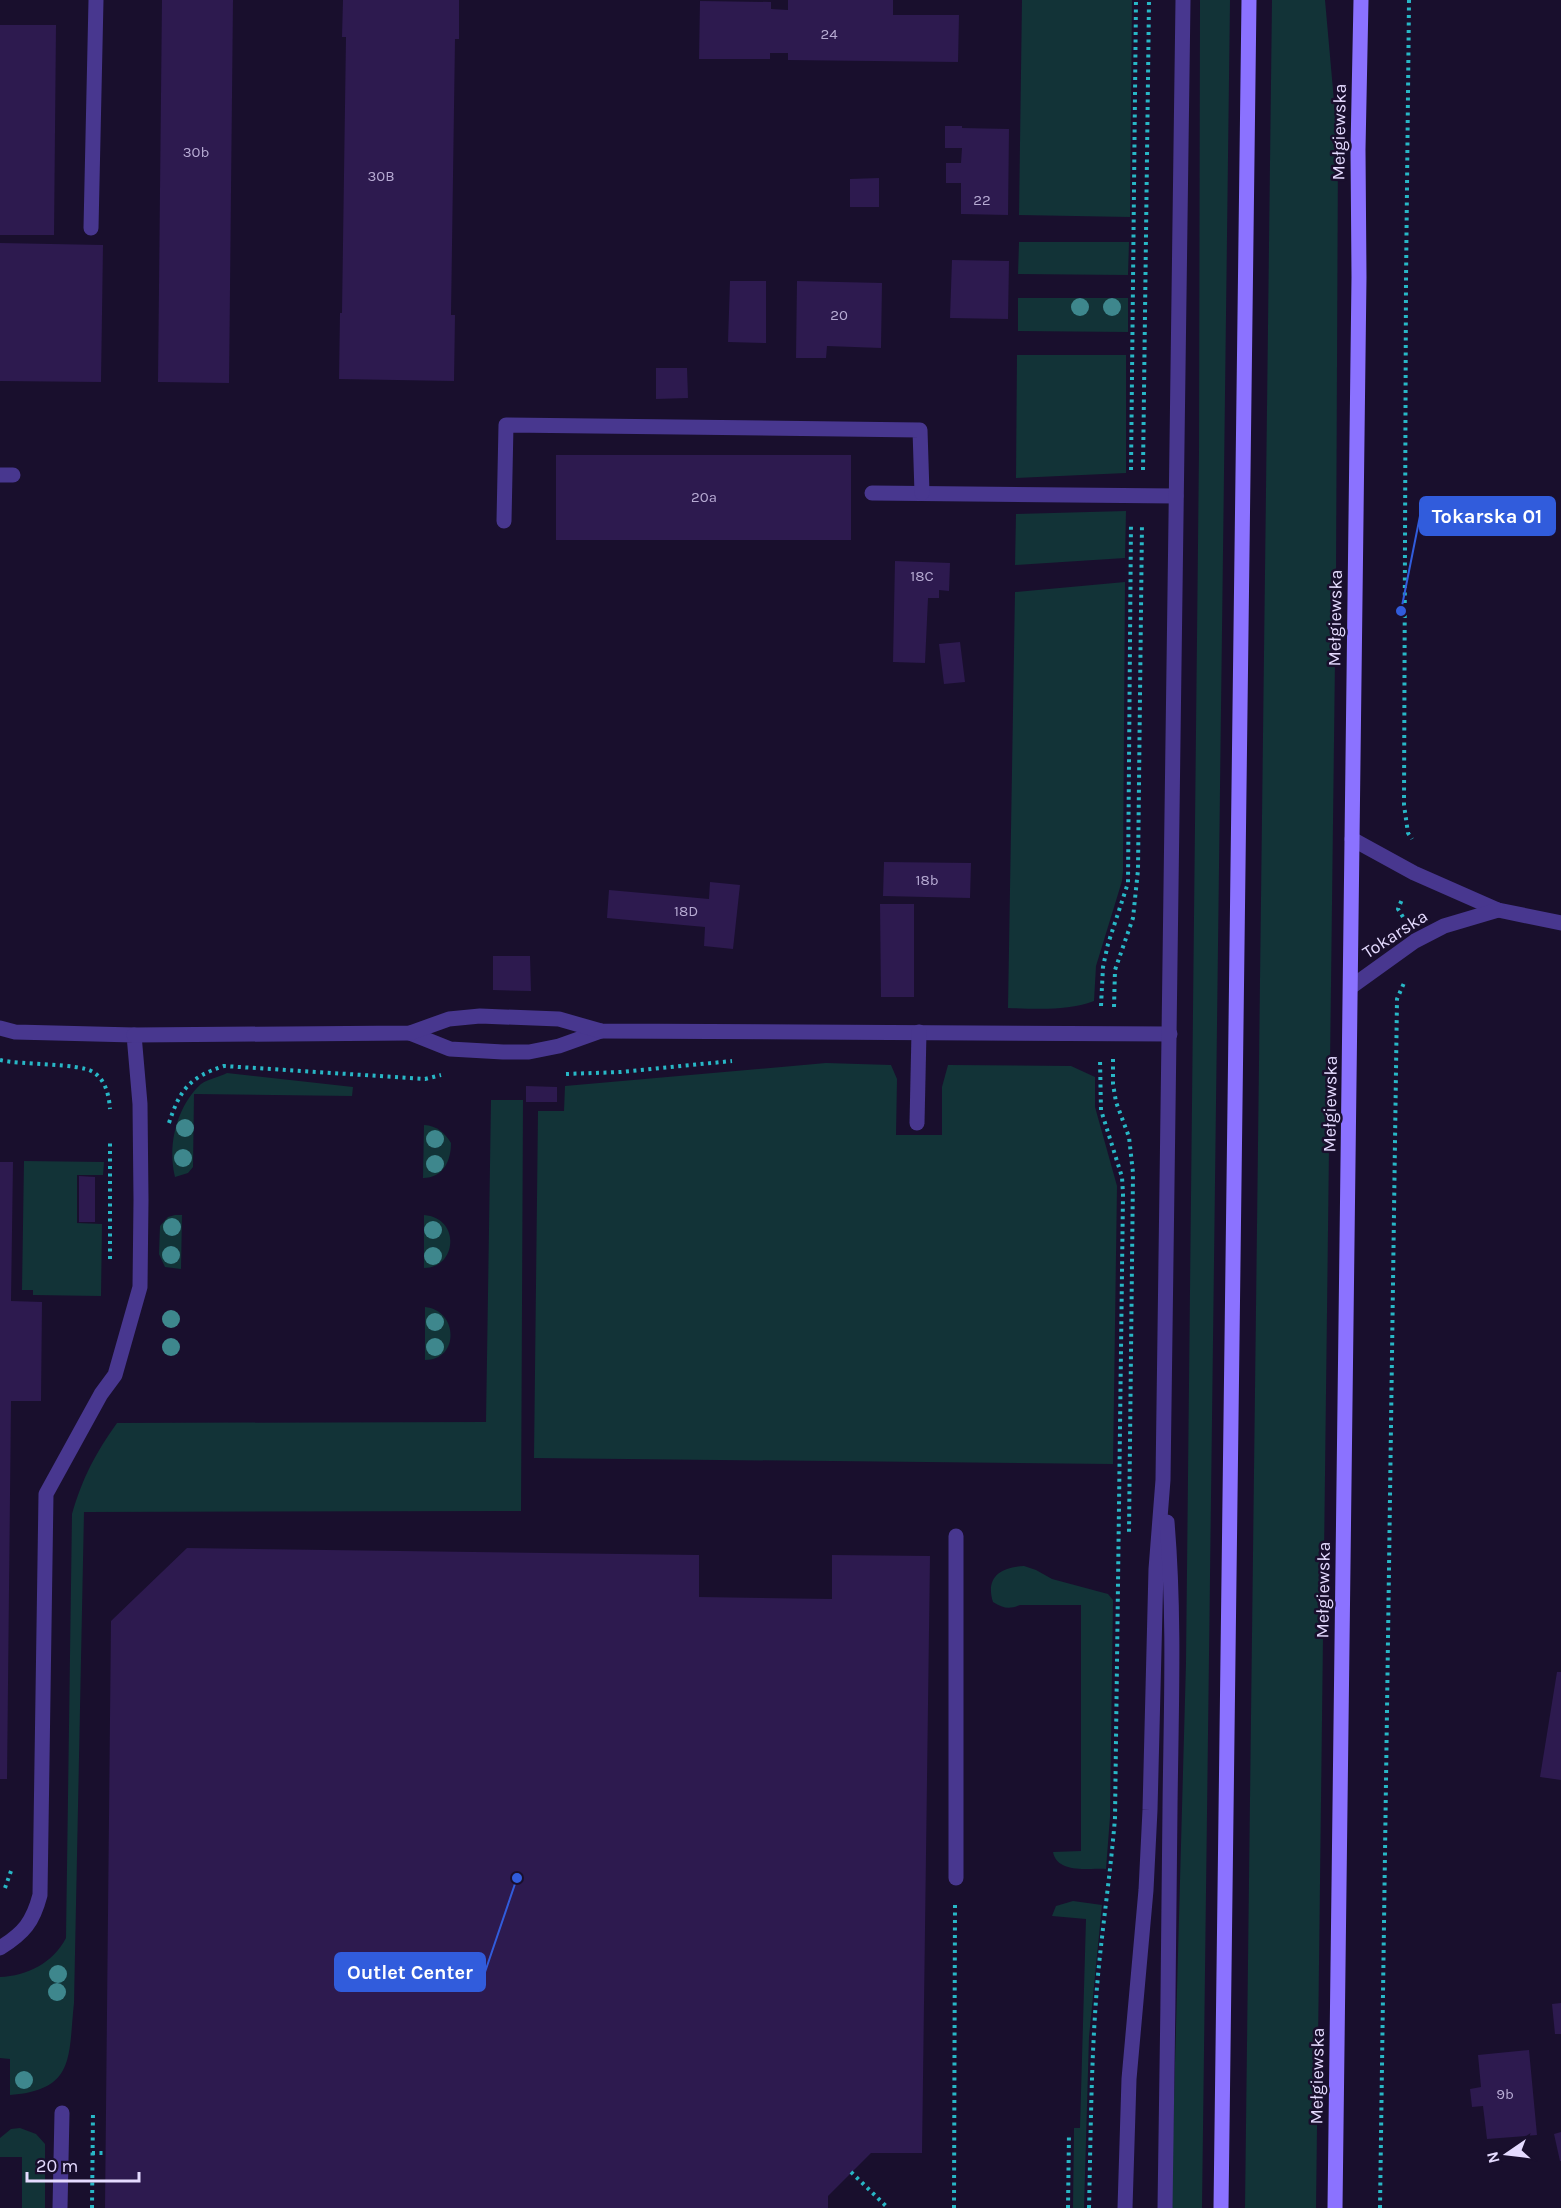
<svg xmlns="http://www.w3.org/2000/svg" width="1561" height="2208" font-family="Karla,sans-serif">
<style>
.green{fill:#123337}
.building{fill:#2d1a4f}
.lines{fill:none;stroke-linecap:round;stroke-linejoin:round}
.path{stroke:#28b7c6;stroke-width:4;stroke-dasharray:3 4.5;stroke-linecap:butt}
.service{stroke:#48378f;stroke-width:15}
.minor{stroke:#48378f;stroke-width:15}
.secondary{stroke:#8b72ff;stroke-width:15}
.tree{fill:#3e878d}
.labels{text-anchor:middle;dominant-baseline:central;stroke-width:5;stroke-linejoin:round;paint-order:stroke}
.number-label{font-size:15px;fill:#b7abd3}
.street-label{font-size:18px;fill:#e5dbff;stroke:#190f2d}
.leader{fill:none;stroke:#315cdc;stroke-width:2}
.callout-dot{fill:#315cdc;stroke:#190f2d;stroke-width:2}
.callout{fill:#315cdc;stroke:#315cdc;stroke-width:2}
.callout-label{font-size:20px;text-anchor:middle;font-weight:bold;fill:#fff}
</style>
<rect width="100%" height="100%" fill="#190f2d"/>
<g class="green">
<polygon points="1022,0 1132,0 1130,217 1019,215"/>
<polygon points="1200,0 1230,0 1202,2208 1171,2208 1186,1663 1199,451"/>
<polygon points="1272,0 1325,0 1338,146 1336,577 1316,2208 1245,2208"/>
<polygon points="1019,242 1129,242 1128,275 1018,274"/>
<polygon points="1018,298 1128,298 1128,332 1018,331"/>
<polygon points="1017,355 1126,355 1126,473 1016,478"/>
<polygon points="1126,511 1125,558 1015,565 1016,514"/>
<path d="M1125,582L1123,871L1122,881L1096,966L1094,1001C1067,1011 1038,1009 1008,1008L1015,592Z"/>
<polygon points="826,1063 891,1065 897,1079 896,1135 942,1135 942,1087 948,1065 1071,1066 1095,1077 1095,1107 1117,1186 1113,1464 534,1458 538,1111 564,1111 565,1086"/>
<path d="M227,1073L353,1087L352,1096L194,1094L193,1167L188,1173L175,1177C167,1145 177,1106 201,1084C208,1079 219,1077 227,1073Z"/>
<path d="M491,1100H523L521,1511L84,1512L74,2003C68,2057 76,2090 10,2095V2059L0,2058V1977C27,1976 53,1963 66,1938L72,1514C83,1477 95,1454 117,1423L486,1422Z"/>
<path d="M424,1125C437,1126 444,1132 451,1143C451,1161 443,1178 423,1178Z"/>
<polygon points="24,1161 104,1162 103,1175 77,1175 77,1223 102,1224 101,1296 33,1295 33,1290 22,1290"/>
<polygon points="175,1215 182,1215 181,1269 165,1267 159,1254 160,1226 168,1217"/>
<path d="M424,1215C461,1218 457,1268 424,1268Z"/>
<path d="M425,1307C458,1310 460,1360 425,1360Z"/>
<path d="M1024,1566L1036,1570L1052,1579L1108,1594L1113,1600L1110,1817L1106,1869C1090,1868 1057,1874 1053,1852L1081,1851V1605H1020C1009,1610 1003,1608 993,1602C985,1577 1001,1567 1024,1566Z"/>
<polygon points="1073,1901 1102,1905 1089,2037 1084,2208 1073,2208 1074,2128 1080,2128 1086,1919 1052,1916 1056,1906"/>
<polygon points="20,2128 36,2134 45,2144 45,2208 22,2208 22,2157 0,2157 0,2138 11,2129"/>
</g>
<g class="building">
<polygon points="162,0 233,0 229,383 158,382"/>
<polygon points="343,0 459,0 459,39 455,39 451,315 455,315 454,381 339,379 340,313 342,313 346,37 342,37"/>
<polygon points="788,0 893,0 893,15 959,15 958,62 788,60 788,53 770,53 770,59 699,59 700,1 771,2 771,9 788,10"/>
<polygon points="0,25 56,25 54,235 0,235"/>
<polygon points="945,126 962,126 962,128 1009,129 1008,215 961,214 961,183 946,183 946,163 961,163 962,148 945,148"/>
<polygon points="879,178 879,207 850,207 850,179"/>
<polygon points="0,243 103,245 101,382 0,381"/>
<polygon points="952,260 1009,261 1008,319 950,318"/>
<polygon points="730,281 766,281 766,343 728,342"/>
<polygon points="797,281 882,283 881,348 827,346 826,358 796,358"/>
<polygon points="656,368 687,368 688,398 656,399"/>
<rect x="556" y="455" width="295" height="85"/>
<polygon points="895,561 950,563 949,591 939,590 939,598 928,598 925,663 893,662"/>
<polygon points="960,642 965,682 944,684 939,644"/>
<polygon points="884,862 971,863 970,898 883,896"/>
<polygon points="710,882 740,885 733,949 704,946 705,927 607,918 609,890 709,899"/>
<polygon points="880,904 914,904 914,997 881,997"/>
<polygon points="493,956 530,956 531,991 493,990"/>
<polygon points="526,1086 557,1087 557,1102 526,1102"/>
<polygon points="0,1162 13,1162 11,1301 42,1302 41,1401 11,1401 7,1779 0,1779"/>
<polygon points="79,1176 95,1177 95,1222 79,1222"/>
<polygon points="187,1548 699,1555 699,1597 832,1599 832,1555 930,1556 922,2153 871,2153 828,2196 828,2208 105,2208 111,1621"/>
<polygon points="1557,1672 1561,1672 1561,1780 1540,1777"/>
<polygon points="1561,2003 1561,2034 1555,2034 1552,2004"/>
<polygon points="1529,2050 1537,2135 1487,2139 1483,2106 1472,2107 1470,2089 1481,2087 1478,2055"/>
<polygon points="1561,2132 1561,2161 1560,2161 1554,2134"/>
</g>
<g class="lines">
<g class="path">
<polyline points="1409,0 1406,281 1404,805 1408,833 1412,839"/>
<polyline points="1131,470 1136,0"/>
<polyline points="1143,470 1149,0"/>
<polyline points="1403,917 1398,909 1403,897"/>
<polyline points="1101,1006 1103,967 1108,944 1128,883 1131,523"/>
<polyline points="1114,1007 1115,970 1133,918 1138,870 1142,523"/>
<polyline points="1113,1059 1113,1084 1116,1102 1129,1137 1133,1173 1129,1532"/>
<path d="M0,1060C21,1065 79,1063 93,1072C106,1080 109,1096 110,1109"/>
<polyline points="566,1074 621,1072 732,1061"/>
<path d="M169,1123C180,1089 190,1077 224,1066L425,1079L441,1075"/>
<polyline points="110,1259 110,1141"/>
<polyline points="5,1888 11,1871"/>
<polyline points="92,2153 105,2153"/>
<polyline points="851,2172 888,2208"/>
<polyline points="92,2208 93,2112"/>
<polyline points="954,2208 955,1903"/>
<polyline points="1068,2208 1069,2133"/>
<path d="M1089,2208C1091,2127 1091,2046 1099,1965C1104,1916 1111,1867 1115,1818L1123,1194L1122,1177L1101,1110L1100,1059"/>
<polyline points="1380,2208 1397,999 1404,983"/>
</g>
<g class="service">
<polyline points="91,228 96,0"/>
<polyline points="0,475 13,475"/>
<polyline points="872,493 1176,496"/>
<polyline points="504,521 506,425 920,430 922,493"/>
<polyline points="1352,839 1414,873 1498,910 1561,923"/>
<polyline points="1351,987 1415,941 1444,926 1498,910"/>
<path d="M0,1028L15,1032L134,1035L140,1104L141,1200L140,1287L115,1375L101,1394L46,1494L40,1895C33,1922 24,1933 0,1948"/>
<polyline points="410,1033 450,1049 503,1052 529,1052 559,1046 601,1031"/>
<polyline points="134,1035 410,1033 449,1019 480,1016 559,1019 601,1031 1170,1034"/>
<polyline points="917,1123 919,1032"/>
<polyline points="956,1878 956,1536"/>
<polyline points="60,2208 62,2113"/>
</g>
<g class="minor">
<polyline points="1125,2208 1129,2079 1146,1890 1150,1810 1156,1569 1163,1480 1183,0"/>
<path d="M1165,2208C1167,2075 1169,1941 1170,1808C1171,1713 1175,1617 1167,1522"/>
</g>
<g class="secondary">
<polyline points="1221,2208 1249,0"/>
<polyline points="1335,2208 1359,277 1358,149 1361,0"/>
</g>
</g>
<g class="tree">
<circle cx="1080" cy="307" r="9"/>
<circle cx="1112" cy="307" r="9"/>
<circle cx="185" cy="1128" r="9"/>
<circle cx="435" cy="1139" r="9"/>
<circle cx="183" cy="1158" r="9"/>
<circle cx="435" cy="1164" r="9"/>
<circle cx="172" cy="1227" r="9"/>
<circle cx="433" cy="1230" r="9"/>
<circle cx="171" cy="1255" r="9"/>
<circle cx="433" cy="1256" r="9"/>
<circle cx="171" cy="1319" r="9"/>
<circle cx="435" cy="1322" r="9"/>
<circle cx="171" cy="1347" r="9"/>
<circle cx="435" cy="1347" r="9"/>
<circle cx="58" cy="1974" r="9"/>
<circle cx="57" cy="1992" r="9"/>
<circle cx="24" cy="2080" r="9"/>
</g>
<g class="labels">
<g class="number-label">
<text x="829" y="34">24</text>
<text x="196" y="152">30b</text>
<text x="381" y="176">30B</text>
<text x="982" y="200">22</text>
<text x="839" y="315">20</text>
<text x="704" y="497">20a</text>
<text x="922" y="576">18C</text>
<text x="927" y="880">18b</text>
<text x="686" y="911">18D</text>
<text x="1505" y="2094">9b</text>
</g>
<g class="street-label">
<text transform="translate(1339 132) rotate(-89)">Mełgiewska</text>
<text transform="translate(1335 618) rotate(-89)">Mełgiewska</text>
<text transform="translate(1395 934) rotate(-33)">Tokarska</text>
<text transform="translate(1330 1104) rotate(-89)">Mełgiewska</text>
<text transform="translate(1323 1590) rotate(-89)">Mełgiewska</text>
<text transform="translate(1317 2076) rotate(-89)">Mełgiewska</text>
</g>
</g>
<path class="leader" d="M1401 611L1420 516M517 1878L485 1972"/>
<g class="callout-dot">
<circle cx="1401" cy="611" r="6"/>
<circle cx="517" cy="1878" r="6"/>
</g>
<g class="callout">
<rect x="1420" y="497" width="135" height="38" rx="6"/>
<rect x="335" y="1953" width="150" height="38" rx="6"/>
</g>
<g class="callout-label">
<text x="1487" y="523">Tokarska 01</text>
<text x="410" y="1979">Outlet Center</text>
</g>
<g transform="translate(1507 2154) rotate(256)" stroke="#190f2d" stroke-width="4.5" paint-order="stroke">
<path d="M0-4.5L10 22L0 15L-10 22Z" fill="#e5dbff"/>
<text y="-9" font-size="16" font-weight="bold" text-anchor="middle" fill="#e5dbff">N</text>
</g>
<path d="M27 2172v9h112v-9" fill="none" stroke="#e5dbff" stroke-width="3"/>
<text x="36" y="2172" font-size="18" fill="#e5dbff" stroke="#190f2d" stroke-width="4.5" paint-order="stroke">20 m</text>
</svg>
